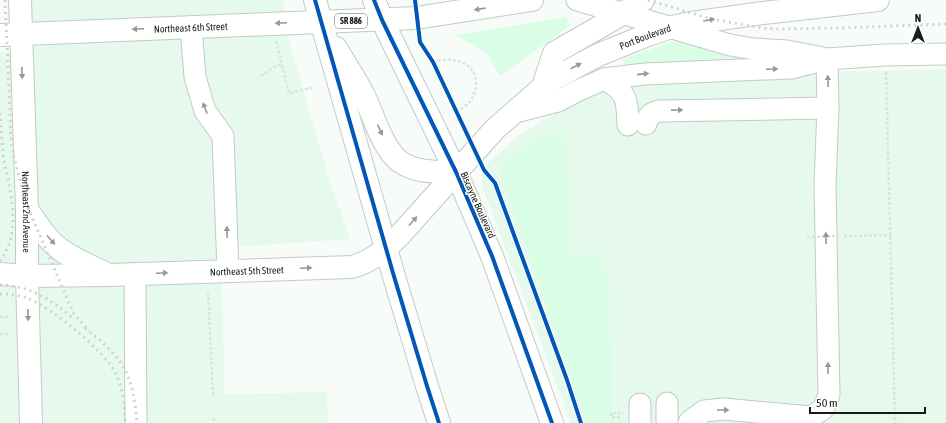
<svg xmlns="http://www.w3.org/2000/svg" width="946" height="423" font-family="'Asap Condensed',sans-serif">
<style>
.built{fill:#e5faec}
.green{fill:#dafde6}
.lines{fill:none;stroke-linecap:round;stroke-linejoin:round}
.minor-casing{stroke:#c3cac5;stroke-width:23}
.major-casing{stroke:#c3cac5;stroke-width:24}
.path{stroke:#dfe1df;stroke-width:2.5;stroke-dasharray:3 2;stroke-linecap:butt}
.minor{stroke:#fefffe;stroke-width:21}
.major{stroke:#fefffe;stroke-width:22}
.rail{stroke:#d1d2d1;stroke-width:3;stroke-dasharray:2 4;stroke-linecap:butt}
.path-bridge{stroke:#dfe1df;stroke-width:2.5;stroke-dasharray:3 2;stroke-linecap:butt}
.cycleway-casing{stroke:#fff;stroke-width:6}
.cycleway{stroke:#0057b8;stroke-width:4}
.oneway{fill:#959a96}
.labels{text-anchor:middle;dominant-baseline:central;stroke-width:3;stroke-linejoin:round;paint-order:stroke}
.shield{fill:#fff;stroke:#5a625d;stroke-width:1}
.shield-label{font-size:9px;font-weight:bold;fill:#141e18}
.street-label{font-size:10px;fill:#141e18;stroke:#fff}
</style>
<rect width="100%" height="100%" fill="#f7fcf8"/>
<g class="built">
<polygon points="31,0 284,0 289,40 327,172 350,239 220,248 223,311 224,394 327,392 328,423 0,423 0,52 33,51"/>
<polygon points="946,69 946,423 571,423 482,186 481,174 487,164 517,136 536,124 588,97 633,82 813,72"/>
</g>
<g class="green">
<polygon points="566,17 570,26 500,76 488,55 471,44 455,35"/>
<polygon points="679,39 790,60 625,66 623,59"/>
<polygon points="565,127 569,255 599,254 600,273 608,273 613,405 612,421 625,419 625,423 587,423 499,169 531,140"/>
</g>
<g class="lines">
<g class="minor-casing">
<g id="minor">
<polyline points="577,0 730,45 754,49 787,51 823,58"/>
<polyline points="191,27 195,77 205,111 223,136 228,271"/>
<path d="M604,79C628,92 627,100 628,125"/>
<polyline points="515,112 558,101 577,91 604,79 645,74 791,68 827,59 885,55 946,54"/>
<path d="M646,124C648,116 650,113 659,111L828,108"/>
<polyline points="135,274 136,423"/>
<polyline points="667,403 667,423"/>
<polyline points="640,404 640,423"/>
<polyline points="689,423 690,421 704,411 724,409 811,417 823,409 829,395 825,185 828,108 827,59"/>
</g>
</g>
<g class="major-casing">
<g id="major">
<path id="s1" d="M20,0L27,209V276L31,423"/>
<polyline points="315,0 393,273 427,386 439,423"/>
<polyline points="374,0 382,20 456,172 492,256 552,423"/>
<path id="s2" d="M0,35L416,18L532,0"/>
<path d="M336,48C345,64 356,79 364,96C374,116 382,147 399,161C415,173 437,172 456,172"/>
<polyline points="543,87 554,53 624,13 643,0"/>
<path d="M27,209C36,222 44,236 56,246C70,258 88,265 105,273"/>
<path id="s3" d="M0,274L27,276L109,275L352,267C372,261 385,250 399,236L495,129L543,87L555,78L598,55L645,36L671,27L691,23L763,13L878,0"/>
</g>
</g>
<g class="path">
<polyline points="276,41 289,93 312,88"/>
<path d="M433,62C451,56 478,61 476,86C475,90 474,96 471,100C468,105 461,109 457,112"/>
<polyline points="886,72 895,423"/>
<polyline points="261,76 276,66 282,64"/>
<polyline points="844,236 891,235"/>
<polyline points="208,292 213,396"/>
<polyline points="0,317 8,317"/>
<polyline points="0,334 9,334"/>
<polyline points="620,417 611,417 611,413 624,413"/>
<polyline points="214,418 214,423"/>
</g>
<use href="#minor" class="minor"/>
<use href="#major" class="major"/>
<g class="rail">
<polyline points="5,0 11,137 14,157 25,200 32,217 70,305 74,314 89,331"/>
<polyline points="648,0 712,19 762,28 778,29 842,28 946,24"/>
<path d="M0,113C1,129 2,144 4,160C10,194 23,230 0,261"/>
<path d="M0,285C32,286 51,300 74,319"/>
<path d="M0,294C9,294 18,295 27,298C51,307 103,350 115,372C123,388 125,406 125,423"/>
<path d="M85,328C124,359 133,373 137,423"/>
</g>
<polyline class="path-bridge" points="807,237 839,236"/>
<g class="cycleway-casing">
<g id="cycleway">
<polyline points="315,0 393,273 427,386 439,423"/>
<polyline points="374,0 382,20 456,172 492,256 552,423"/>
<polyline points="415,0 420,42 433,62 484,170 495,183 567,380 581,423"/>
</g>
</g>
<use href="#cycleway" class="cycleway"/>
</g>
<defs><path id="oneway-solid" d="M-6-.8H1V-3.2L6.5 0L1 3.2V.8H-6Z"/></defs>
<g class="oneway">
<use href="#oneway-solid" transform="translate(480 9) rotate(171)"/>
<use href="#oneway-solid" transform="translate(709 20) rotate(-9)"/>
<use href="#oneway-solid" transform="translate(281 23) rotate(178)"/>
<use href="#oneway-solid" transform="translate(138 29) rotate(178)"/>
<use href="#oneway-solid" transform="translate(576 66) rotate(-28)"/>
<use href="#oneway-solid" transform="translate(772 69) rotate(-2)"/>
<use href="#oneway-solid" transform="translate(22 73) rotate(88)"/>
<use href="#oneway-solid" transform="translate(643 74) rotate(-6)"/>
<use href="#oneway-solid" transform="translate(828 81) rotate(-92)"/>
<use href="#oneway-solid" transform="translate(205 108) rotate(-111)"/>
<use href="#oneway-solid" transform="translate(677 110) rotate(-1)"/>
<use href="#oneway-solid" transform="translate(380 130) rotate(66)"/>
<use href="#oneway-solid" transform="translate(413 221) rotate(-48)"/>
<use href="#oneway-solid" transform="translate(227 232) rotate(-92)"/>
<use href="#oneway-solid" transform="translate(826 238) rotate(-91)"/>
<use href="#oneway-solid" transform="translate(51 240) rotate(48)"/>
<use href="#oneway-solid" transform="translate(306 268) rotate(-2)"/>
<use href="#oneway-solid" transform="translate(162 273) rotate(-2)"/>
<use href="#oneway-solid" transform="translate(28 315) rotate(88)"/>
<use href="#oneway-solid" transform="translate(828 368) rotate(-91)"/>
<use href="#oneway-solid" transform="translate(723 410)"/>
</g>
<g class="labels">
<rect class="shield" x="335" y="14" width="32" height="14" rx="3"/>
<g class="shield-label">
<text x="351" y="21">SR 886</text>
</g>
<g class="street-label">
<text stroke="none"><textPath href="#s2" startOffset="191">Northeast 6th Street</textPath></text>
<text stroke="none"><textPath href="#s3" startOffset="731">Port Boulevard</textPath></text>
<text transform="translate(478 205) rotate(66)">Biscayne Boulevard</text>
<text stroke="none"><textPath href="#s1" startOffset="212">Northeast 2nd Avenue</textPath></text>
<text stroke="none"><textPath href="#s3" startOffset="247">Northeast 5th Street</textPath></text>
</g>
</g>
<g transform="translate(918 28)" stroke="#ffffff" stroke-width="3" paint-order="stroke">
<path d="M0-3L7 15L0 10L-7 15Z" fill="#141e18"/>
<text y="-6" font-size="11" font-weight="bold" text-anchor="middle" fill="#141e18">N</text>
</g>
<path d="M810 407v6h115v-6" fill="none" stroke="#141e18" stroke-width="2"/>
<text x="816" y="407" font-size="12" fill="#141e18" stroke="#ffffff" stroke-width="3" paint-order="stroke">50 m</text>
</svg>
